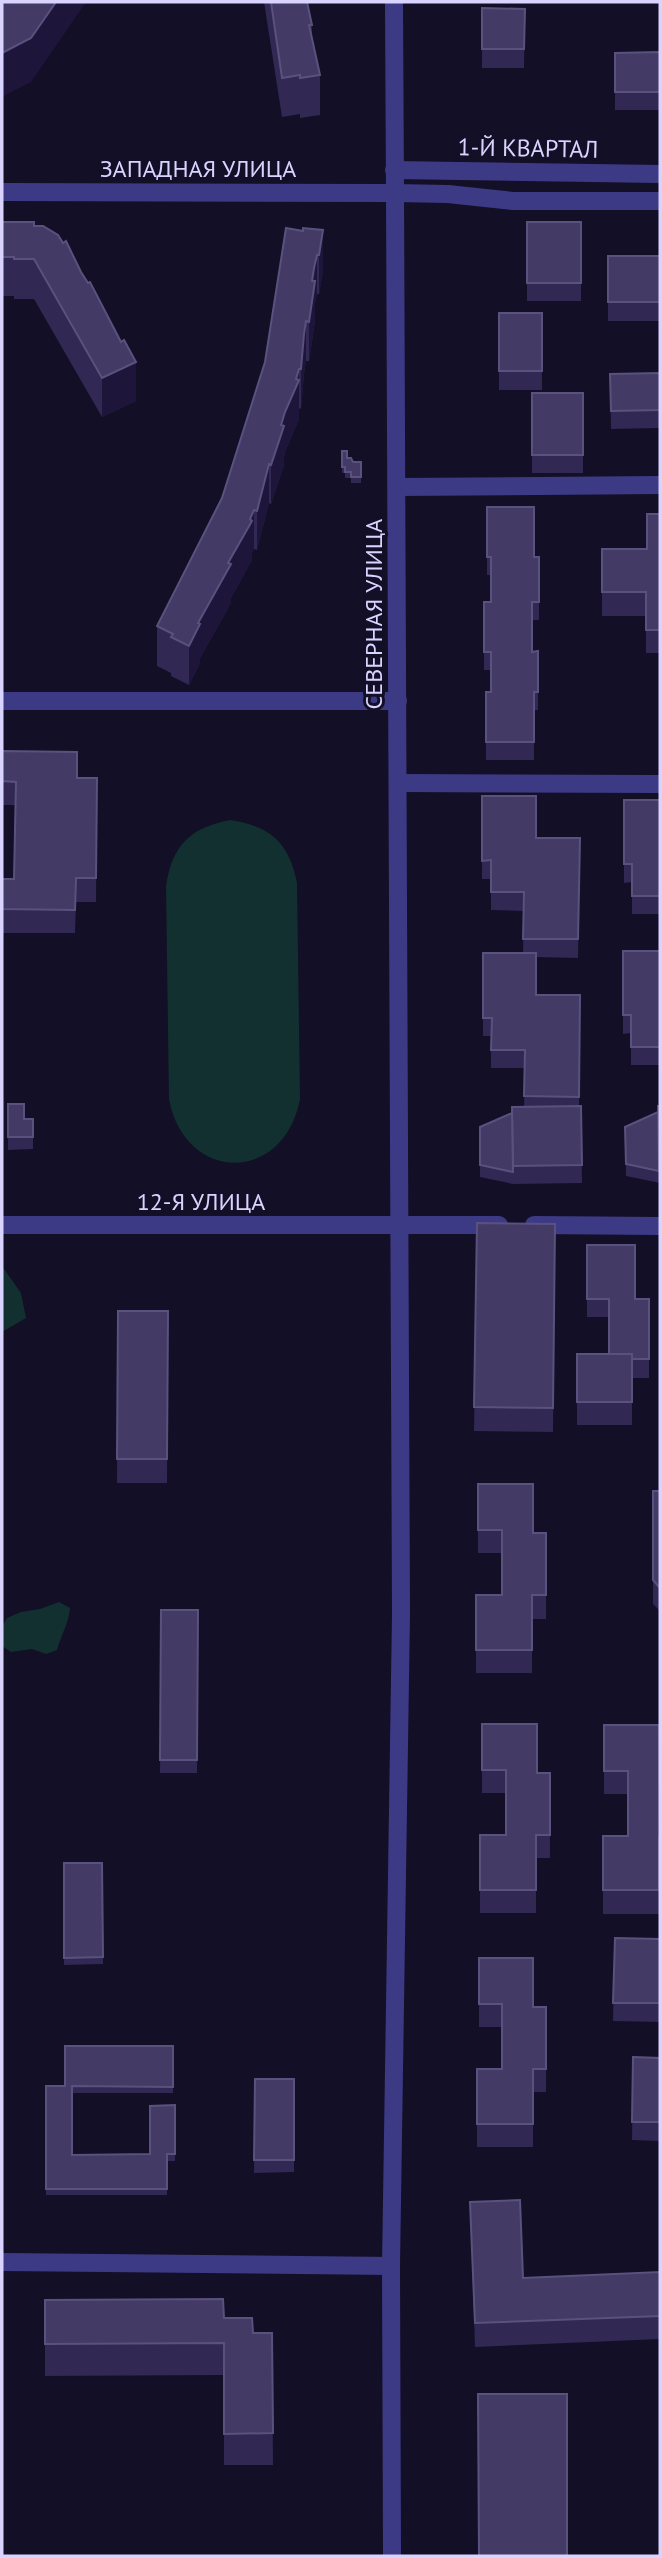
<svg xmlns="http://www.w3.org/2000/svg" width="662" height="2558" font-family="'PT Sans',sans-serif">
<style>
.green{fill:#12302f}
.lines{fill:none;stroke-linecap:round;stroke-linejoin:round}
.minor{stroke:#3d3a85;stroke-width:18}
.tertiary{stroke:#3d3a85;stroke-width:18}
.wall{fill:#312854}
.shaded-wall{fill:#1d163a}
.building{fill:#433a66;stroke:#5a527e;stroke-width:2}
.labels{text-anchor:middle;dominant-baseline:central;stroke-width:6;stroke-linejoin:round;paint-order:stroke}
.street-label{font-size:24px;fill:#d9d4ff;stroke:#130f26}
</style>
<rect width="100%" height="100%" fill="#130f26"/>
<g class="green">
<path d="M230,820C271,826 289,843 297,883L300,1099C284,1184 185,1184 169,1099L166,886C172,845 190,828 230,820Z"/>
<polygon points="2,1269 4,1269 21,1293 26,1318 2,1332"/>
<path d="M59,1602L70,1608C69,1623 61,1635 57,1650L46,1654L32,1649L11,1652L2,1646V1627L7,1618L21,1612L40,1609Z"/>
</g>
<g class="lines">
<g class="minor">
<polyline points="394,2 395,193 448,194 513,201 660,201"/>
<polyline points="394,170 660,174"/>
<polyline points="397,487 660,485"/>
<polyline points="2,701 398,701"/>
<polyline points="398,783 660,784"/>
<polyline points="2,1225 499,1225"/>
<polyline points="534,1225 660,1226"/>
<polyline points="2,2262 391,2266"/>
</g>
<polyline class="tertiary" points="2,192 395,193 401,1614 391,2266 392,2556"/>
</g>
<g class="wall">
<polygon points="264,2 307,2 312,25 312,37 320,75 320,115 300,118 300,114 282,117"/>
<polygon points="482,8 525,9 524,68 482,68"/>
<polygon points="660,52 660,110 615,110 615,53"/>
<polygon points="2,222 34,226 136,401 102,417 34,299 14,299 14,296 2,296"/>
<rect x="527" y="222" width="54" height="79"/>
<polygon points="323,230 323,270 319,294 317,294 315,303 315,321 309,361 306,361 304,374 301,409 299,408 299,419 285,452 284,457 284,465 271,504 269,503 257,550 254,549 252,553 252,560 231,598 231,603 200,658 200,663 189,685 171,676 171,673 157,666 157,626 222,498 265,362"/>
<rect x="608" y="256" width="52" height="65"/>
<rect x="499" y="313" width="43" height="77"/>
<polygon points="660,373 660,428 611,429 610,374"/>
<rect x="532" y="393" width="51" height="80"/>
<polygon points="342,451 347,458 353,462 361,462 361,483 351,483 351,478 345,478 345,473 342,473"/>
<polygon points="487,507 534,557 539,557 539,620 532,620 532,652 538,651 538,710 534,710 534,760 486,760 486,692 491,692 491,670 484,670 484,602 491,602 491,575 487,575"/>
<polygon points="660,514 660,653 646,653 646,616 602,616 602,549 647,549"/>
<polygon points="2,751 77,778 97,778 96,902 76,902 75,933 2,933 2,879 14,879 15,805 2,805"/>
<polygon points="482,796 536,838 580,838 578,958 536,957 536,995 580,995 579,1106 581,1106 582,1183 513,1184 480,1177 480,1127 524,1107 525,1068 491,1068 491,1036 483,1036 483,953 523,953 524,911 491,910 491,879 482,879"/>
<polygon points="624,800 660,800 660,914 632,914 632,882 624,883"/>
<polygon points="623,951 660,951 660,1065 631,1065 631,1033 623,1034"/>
<polygon points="8,1104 24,1119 33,1119 33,1149 8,1150"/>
<polygon points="660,1106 660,1183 626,1176 625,1127 658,1112"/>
<polygon points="477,1223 555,1224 553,1432 474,1431"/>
<polygon points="587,1245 635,1299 649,1299 649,1378 632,1378 632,1425 577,1425 577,1354 609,1354 609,1317 587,1317"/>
<polygon points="118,1311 168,1311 167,1483 117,1483"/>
<polygon points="478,1484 533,1533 546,1533 546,1619 532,1619 532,1673 476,1673 476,1595 502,1595 502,1553 478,1553"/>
<polygon points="653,1491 660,1491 660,1611 653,1604"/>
<polygon points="161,1610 198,1610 197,1773 160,1773"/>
<polygon points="482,1724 537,1773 550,1773 550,1858 536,1858 536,1913 480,1913 480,1835 506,1835 506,1793 482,1793"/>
<polygon points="604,1725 660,1774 660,1859 659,1859 659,1914 603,1914 603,1836 628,1836 628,1794 604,1794"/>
<polygon points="64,1863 102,1863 103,1964 64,1965"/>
<polygon points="615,1938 660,1939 660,2022 613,2021"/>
<polygon points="479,1958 533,2007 546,2007 546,2092 533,2092 533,2147 477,2147 477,2069 502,2069 502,2027 479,2027"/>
<polygon points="173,2046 173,2093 72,2093 72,2155 150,2154 175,2105 175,2161 167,2161 167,2195 46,2195 46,2086 65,2086"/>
<polygon points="633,2057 660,2058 660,2141 632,2140"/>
<polygon points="255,2079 294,2079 294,2172 254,2173"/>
<polygon points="470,2202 523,2278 660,2272 660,2339 475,2347"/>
<polygon points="45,2300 224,2318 253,2333 272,2333 273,2465 224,2465 224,2375 45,2376"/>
</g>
<g class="shaded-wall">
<polygon points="56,2 86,2 31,82 2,97 2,53"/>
<polygon points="323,230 323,270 319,294 319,255"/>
<polygon points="317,255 317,294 315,303 315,321 309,361 309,322 312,281"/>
<polygon points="306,321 306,361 304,374 301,409 301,369 304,334"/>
<polygon points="136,362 136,401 102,417 102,378"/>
<polygon points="299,369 299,419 285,452 284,457 284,465 271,504 271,465 281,425"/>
<polygon points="269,464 269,503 257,550 257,511"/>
<polygon points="254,510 254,549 252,553 252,560 231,598 231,603 200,658 200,663 189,685 189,646 198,623"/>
</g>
<g class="building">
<polygon points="2,2 56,2 31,38 2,53"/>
<polygon points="271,2 307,2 312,25 309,25 320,75 300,78 300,75 282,78"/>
<polygon points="482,8 525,9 524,49 482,49"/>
<polygon points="660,52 660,92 615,92 615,53"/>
<polygon points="2,222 34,222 34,226 43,226 58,235 63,243 66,241 81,272 88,283 90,282 121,342 124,340 136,362 102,378 34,259 14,259 14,257 2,257"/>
<rect x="527" y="222" width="54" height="61"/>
<polygon points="286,228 303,231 303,228 323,230 319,255 317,255 314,268 312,281 315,281 309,322 306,321 304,334 301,369 299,369 296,379 299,380 285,412 281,425 284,426 271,465 269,464 257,511 254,510 250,519 252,521 228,563 231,564 198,623 200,624 189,646 171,637 173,634 157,626 222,498 265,362"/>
<rect x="608" y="256" width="52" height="46"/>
<rect x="499" y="313" width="43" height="58"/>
<polygon points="660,373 660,410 611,411 610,374"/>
<rect x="532" y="393" width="51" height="62"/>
<polygon points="342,451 347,451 347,458 351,458 353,462 361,462 361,477 351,477 351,472 345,472 345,467 342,467"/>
<polygon points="487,507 534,507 534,557 539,557 539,602 532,602 532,652 538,651 538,692 534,692 534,742 486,742 486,692 491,692 491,652 484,652 484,602 491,602 491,557 487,557"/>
<polygon points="647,514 660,514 660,630 646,630 646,592 602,592 602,549 647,549"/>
<polygon points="2,751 77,752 77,778 97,778 96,878 76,878 75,910 2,909 2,879 14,879 16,782 2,781"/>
<polygon points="482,796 536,796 536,838 580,838 578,939 523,939 524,892 491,892 491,860 482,861"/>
<polygon points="624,800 660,800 660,896 632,896 632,864 624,864"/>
<polygon points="623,951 660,951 660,1047 631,1047 631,1015 623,1015"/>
<polygon points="483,953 536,953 536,995 580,995 579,1097 524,1096 525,1050 491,1050 492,1018 483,1018"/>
<polygon points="8,1104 24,1104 24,1119 33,1119 33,1137 8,1137"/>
<polygon points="581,1106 582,1165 513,1166 512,1107"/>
<polygon points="658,1106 660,1106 660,1165 659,1165"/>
<polygon points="658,1112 659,1171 626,1164 625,1127"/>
<polygon points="512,1113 513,1172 480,1165 480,1127"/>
<polygon points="477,1223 555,1224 553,1408 474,1407"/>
<polygon points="587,1245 635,1245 635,1299 649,1299 649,1359 632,1359 632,1354 609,1354 609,1299 587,1299"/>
<polygon points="118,1311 168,1311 167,1459 117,1459"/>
<rect x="577" y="1354" width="55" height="48"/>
<polygon points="478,1484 533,1484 533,1533 546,1533 546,1595 532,1595 532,1650 476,1650 476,1595 502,1595 502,1530 478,1530"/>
<polygon points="653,1491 660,1491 660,1588 653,1580"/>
<polygon points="161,1610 198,1610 197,1760 160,1760"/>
<polygon points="482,1724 537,1724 537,1773 550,1773 550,1835 536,1835 536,1890 480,1890 480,1835 506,1835 506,1770 482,1770"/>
<polygon points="604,1725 659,1725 660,1836 659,1836 659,1890 603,1890 603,1836 628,1836 628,1771 604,1771"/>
<polygon points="64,1863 102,1863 103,1957 64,1958"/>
<polygon points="615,1938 660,1939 660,2003 613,2003"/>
<polygon points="479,1958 533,1958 533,2007 546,2007 546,2069 533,2069 533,2124 477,2124 477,2069 502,2069 502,2004 479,2004"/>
<polygon points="65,2046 173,2046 173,2087 72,2086 72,2155 150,2154 150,2106 175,2105 175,2154 167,2154 167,2189 46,2189 46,2086 65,2086"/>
<polygon points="633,2057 660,2058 660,2122 632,2122"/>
<polygon points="255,2079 294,2079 294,2160 254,2160"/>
<polygon points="520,2200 523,2278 660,2272 660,2316 475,2323 470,2202"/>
<polygon points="223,2299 224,2318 252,2318 253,2333 272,2333 273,2433 224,2434 224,2343 45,2344 45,2300"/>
<polygon points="478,2394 567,2394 567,2556 479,2556"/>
</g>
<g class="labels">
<g class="street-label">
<text transform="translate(528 148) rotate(1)">1-Й КВАРТАЛ</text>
<text x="198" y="168">ЗАПАДНАЯ УЛИЦА</text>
<text transform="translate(373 614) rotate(-90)">СЕВЕРНАЯ УЛИЦА</text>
<text x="201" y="1201">12-Я УЛИЦА</text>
</g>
</g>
<rect width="662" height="2558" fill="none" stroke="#d9d4ff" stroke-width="7"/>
</svg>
